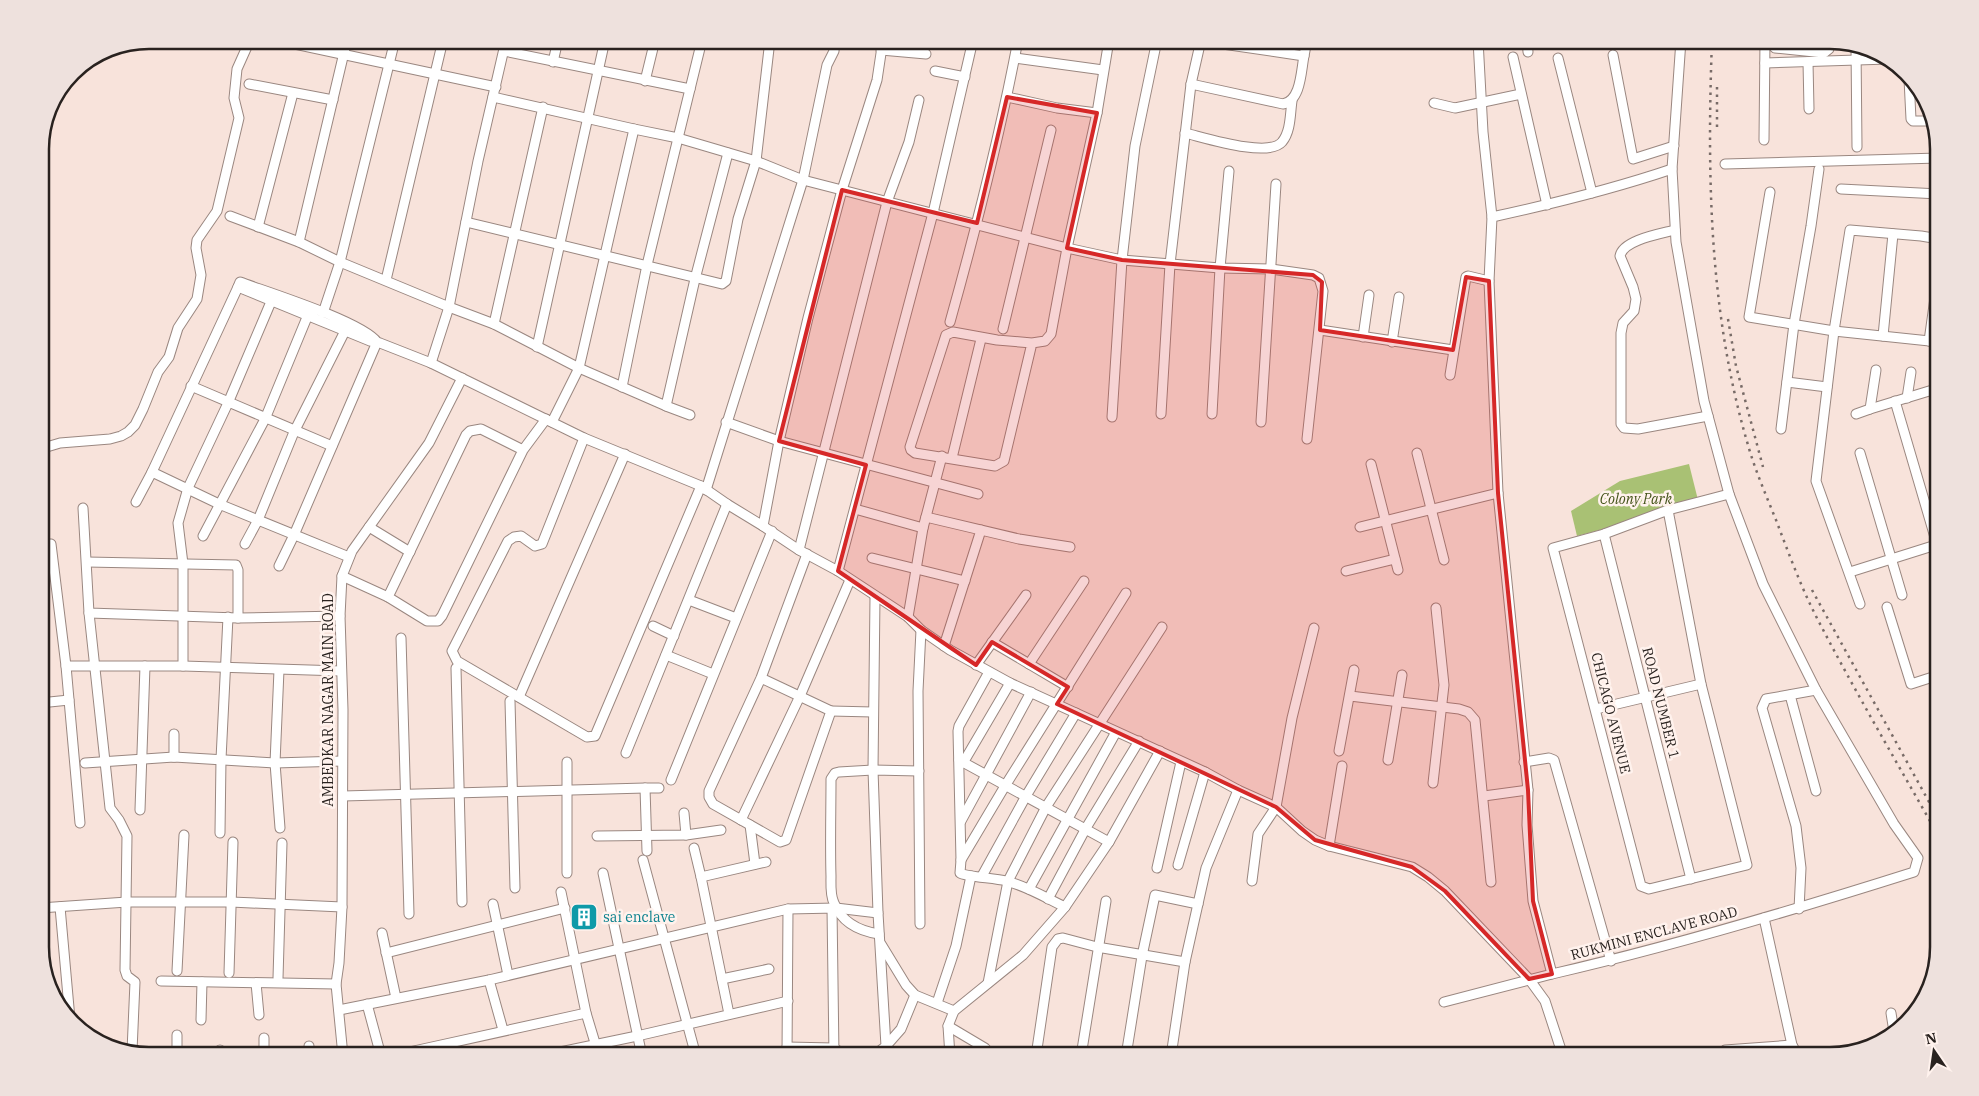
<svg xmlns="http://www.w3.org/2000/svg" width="1979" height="1096" font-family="'IBM Plex Serif',serif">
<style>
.green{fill:#a9c174}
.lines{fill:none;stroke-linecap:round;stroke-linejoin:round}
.minor-casing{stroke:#9a8780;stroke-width:11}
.minor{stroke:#fff;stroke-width:9}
.rail{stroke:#786b67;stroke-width:2.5;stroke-dasharray:2.5 5;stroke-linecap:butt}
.marked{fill:#d62828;fill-opacity:0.2;stroke:#d62828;stroke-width:4;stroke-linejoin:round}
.labels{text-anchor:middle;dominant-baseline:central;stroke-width:5;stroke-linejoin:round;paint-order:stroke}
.park-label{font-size:14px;font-style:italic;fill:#435218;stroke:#fff2ed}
.street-label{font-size:14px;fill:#29221f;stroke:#fff2ed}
.culture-label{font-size:14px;fill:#0d838f;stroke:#fff2ed;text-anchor:start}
.rim{fill:none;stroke:#29221f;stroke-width:2.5}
</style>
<rect width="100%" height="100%" fill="#f8e3db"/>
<polygon class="green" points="1689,464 1699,504 1577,536 1571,511 1620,481"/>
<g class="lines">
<g class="minor-casing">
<g id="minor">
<polyline points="276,40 496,87"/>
<polyline points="1195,40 1304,56 1307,40"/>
<polyline points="1527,40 1528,52"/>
<polyline points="1770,40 1771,44 1775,48 1824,53 1829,49 1830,40"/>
<polyline points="1856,47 1857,147"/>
<polyline points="881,50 926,54"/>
<polyline points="504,51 690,89"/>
<polyline points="1613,55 1633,159 1674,146"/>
<polyline points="1513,57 1547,205"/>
<polyline points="1015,58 1103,70"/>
<polyline points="1558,58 1592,193"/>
<polyline points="553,62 558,40"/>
<polyline points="1808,62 1809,109"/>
<polyline points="1765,63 1889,59"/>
<polyline points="935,71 965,77"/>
<polyline points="1909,79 1911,119 1913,121 1932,121"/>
<polyline points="645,81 655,40"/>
<polyline points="249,84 333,100"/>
<path d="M1191,84L1283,104C1301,101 1301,71 1304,56"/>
<polyline points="493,97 634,129 678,138 756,161 803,180 1067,248 1122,260 1220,268 1271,269 1313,275 1319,278 1323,291 1307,439"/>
<polyline points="1007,97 1057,108 1097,113"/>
<polyline points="1434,103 1455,108 1521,94"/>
<path d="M1185,133C1206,138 1268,158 1282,142C1291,131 1290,114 1292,101"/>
<polyline points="1764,140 1765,40"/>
<polyline points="1725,164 1939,158"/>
<polyline points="1841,189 1939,194"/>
<polyline points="1770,192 1749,317 1834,331 1939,342"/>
<polyline points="230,216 299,242 340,262 449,307 494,324 579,368 666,406 695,279 728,153"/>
<path d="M1492,217C1552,204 1613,189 1672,169"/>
<polyline points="466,222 722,284 726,281 738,219 756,161 770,40"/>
<polyline points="258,227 293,93"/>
<path d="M1675,230C1660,234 1623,240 1620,256L1633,287L1636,299L1634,311L1623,323L1621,333V424L1624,428L1638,429L1708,416"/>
<polyline points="299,242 347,40"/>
<polyline points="386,280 443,40"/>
<polyline points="323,313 340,262 395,40"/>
<path d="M950,322C976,229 1000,135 1018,40"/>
<polyline points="494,324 543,107"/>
<polyline points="1003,329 1051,130"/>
<polyline points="1320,330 1453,350"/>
<polyline points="1883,336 1893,234"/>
<polyline points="1363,337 1369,295"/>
<polyline points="1929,341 1939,269"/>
<path d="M377,342C363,322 267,292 240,282L238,287L370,341L380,343L431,363L584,438L701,486L727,504L763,526L799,550L838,571L908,617L921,630L950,650L1010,683L1205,772L1238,790L1276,807L1302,831L1315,840L1329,846L1412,867L1428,877L1445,891L1529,979L1545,1001L1563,1056"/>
<polyline points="1392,342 1399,297"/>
<polyline points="1032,343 1004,461 995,466 915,453 911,450 910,447 946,335 953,332 997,340 1032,343 1045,341 1051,334 1067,248 1097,113 1109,40"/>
<polyline points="537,347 605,40"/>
<polyline points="431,363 449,307 478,161 506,40"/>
<polyline points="1450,375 1466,277 1468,276 1489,281"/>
<polyline points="1787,382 1827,387"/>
<polyline points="191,386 332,446"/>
<polyline points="622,387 647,265 702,40"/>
<polyline points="1907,398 1911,372"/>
<polyline points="1895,401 1939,551"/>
<polyline points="666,406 690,415"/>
<polyline points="1870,409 1939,388"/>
<polyline points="1161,414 1170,264 1191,84 1201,40"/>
<polyline points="1212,414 1220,268 1229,171"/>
<polyline points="1856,414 1870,409 1876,370"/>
<polyline points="1112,417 1122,260 1135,146 1157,40"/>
<polyline points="552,422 579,368 634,129"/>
<polyline points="726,422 779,441 978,494"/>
<polyline points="1261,422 1276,184"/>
<polyline points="1781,429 1794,324 1811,226 1819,169"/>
<polyline points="584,438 542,544 535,546 521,536 514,537 508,541 452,651 457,661 587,737 595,736 701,486"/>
<polyline points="40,449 60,443 110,439 121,436 128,432 135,425 143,409 158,372 169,357 178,328 197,299 201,275 196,248 197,240 217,211 239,118 234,98 237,69 250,40"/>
<polyline points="523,450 481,429 470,431 466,435 388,597 427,621 438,621 442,616 523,450 546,419"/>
<polyline points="1417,453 1444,560"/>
<polyline points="1860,453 1902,595"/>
<polyline points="952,458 981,339"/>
<polyline points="1371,464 1398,570"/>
<polyline points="152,472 219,504 349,557"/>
<polyline points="706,490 803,180 827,65 834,51 835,40"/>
<polyline points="136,502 152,472 238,287"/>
<polyline points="83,508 89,613 238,618 340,616"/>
<polyline points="855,509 923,528"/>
<polyline points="1668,510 1701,684 1747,865 1649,889 1641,886 1553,548 1604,534 1668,510 1729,494"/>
<polyline points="926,517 1019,539 1070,547"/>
<polyline points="763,526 779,441 808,318 842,190 877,80 883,40"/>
<polyline points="369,527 410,552"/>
<polyline points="1360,527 1498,493"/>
<polyline points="1604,534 1691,879"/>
<polyline points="203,536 265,419 310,310"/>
<polyline points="51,544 66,666 80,823"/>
<polyline points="245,544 258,520 294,432 348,325"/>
<polyline points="799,550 887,202 909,142 919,100"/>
<polyline points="872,558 965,581"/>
<polyline points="87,562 236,565 238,570 238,618"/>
<polyline points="279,566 294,535 377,342"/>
<polyline points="838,571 933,213 973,40"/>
<polyline points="1346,571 1395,559"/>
<polyline points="1850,572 1939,544"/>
<polyline points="342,576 388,597"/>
<polyline points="1936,595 1939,603"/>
<polyline points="689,600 736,618"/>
<polyline points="1860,604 1816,481 1834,331 1850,230 1921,236 1939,239"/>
<polyline points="1887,607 1911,684 1939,675"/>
<polyline points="89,613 110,808 119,820 127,836 125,970 127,976 135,982 132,1051"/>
<polyline points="908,617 923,528 942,456"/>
<polyline points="653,626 674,636"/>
<polyline points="401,638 409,914"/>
<polyline points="992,642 1068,687"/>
<polyline points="944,646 981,530"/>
<polyline points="666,655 713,674"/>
<polyline points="1029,664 1084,581"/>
<polyline points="976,665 1026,595"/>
<polyline points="66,666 183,666 341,671"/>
<polyline points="183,666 183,564 178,523 188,488 228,403 273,297"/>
<polyline points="456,668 462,902"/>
<polyline points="279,670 275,763 280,828"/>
<path d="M989,672L959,726L958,731L961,860L960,873C967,877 995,878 1006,881C1027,886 1046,898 1065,907"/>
<polyline points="761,678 831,711 786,840 780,842 713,804 709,797 709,791 761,678 807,554"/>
<polyline points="1790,695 1816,791"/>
<polyline points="1350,696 1459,709 1468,712 1475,720 1491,882"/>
<polyline points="519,697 625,454"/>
<polyline points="510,701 515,888"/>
<polyline points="40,703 69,700"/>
<polyline points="1596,709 1701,684"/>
<polyline points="831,711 873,712"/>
<polyline points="1339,751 1354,670"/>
<polyline points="626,753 727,504"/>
<polyline points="174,757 174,734"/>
<polyline points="959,760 1109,842"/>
<polyline points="1388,760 1402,675"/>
<polyline points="567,762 567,873"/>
<polyline points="1524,762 1549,758 1554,760 1611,961"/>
<polyline points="85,763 174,757 275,763 342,761"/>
<polyline points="963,763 1010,683"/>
<polyline points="671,780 772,531"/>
<polyline points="1433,783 1444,685 1436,608"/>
<polyline points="343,796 645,788"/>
<polyline points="1484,796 1528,790"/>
<polyline points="140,810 145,666"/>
<polyline points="684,813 686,835"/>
<polyline points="741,820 800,696 850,580"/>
<polyline points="961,821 1031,692"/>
<polyline points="750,825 755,864"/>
<polyline points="220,833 221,759 228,617"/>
<polyline points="597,836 686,835 721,830"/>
<polyline points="1329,846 1342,766"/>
<polyline points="694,848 701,877"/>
<polyline points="647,851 645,788 659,788"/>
<polyline points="643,860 696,1056"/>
<polyline points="961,860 1005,786 1126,593"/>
<polyline points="1178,865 1205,772"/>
<polyline points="1157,868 1181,762"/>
<polyline points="603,873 642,1056"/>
<polyline points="982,876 1026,796 1076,713"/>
<polyline points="1252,881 1258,834 1276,807 1292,718 1314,628"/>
<polyline points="1029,889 1116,732"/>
<polyline points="561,892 586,1013 599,1056"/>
<polyline points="1048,899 1086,828 1139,741"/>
<polyline points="493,904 508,975"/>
<polyline points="60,907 70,1019"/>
<polyline points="40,908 127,902 231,902 342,907"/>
<polyline points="832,908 834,1056"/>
<polyline points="1799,909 1801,868 1796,826 1762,708 1766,699 1816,690"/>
<polyline points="1764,918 1792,1045 1798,1056"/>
<polyline points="920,924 918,691 921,630"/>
<polyline points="382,933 396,998"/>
<path d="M879,934C859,931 842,923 834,903C830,895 831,885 831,876C830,844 831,811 831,779L835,773L839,772L873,770L919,771"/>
<polyline points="881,944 906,985 915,995 954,1011"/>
<polyline points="386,953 565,908"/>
<polyline points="177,971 184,835"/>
<polyline points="229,973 233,842"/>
<path d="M1552,974C1674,946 1794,910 1914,872L1918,858L1894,824L1816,690L1763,584L1729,494L1704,401L1676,242L1672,169L1681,40"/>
<polyline points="278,978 282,843"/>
<polyline points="722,979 769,969"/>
<polyline points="489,980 503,1030"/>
<polyline points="161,981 336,984"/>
<polyline points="256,983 259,1015"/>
<polyline points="988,983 1008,881 1046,807 1162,627"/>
<polyline points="1444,1002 1552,974 1533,901 1527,825 1528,790 1498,493 1489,281 1492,217 1483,132 1478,40"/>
<polyline points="937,1003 956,946 971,876"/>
<polyline points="367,1004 381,1056"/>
<polyline points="339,1010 489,980 788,909 836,908 878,913"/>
<polyline points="1891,1013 1894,1032"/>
<polyline points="729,1014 701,877 766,862"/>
<polyline points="201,1020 202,982"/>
<polyline points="948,1026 985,1048 992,1056"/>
<polyline points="309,1046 309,1056"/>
<polyline points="886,1046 901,1029 915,995"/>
<polyline points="787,1047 834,1048 846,1056"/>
<polyline points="1725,1050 1792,1045"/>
<polyline points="177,1056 177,1035"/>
<polyline points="220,1056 220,1050"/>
<polyline points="264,1056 264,1038"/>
<polyline points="343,1056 336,984 339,963 342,907 343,710 340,616 342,576 352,551 429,443 462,378"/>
<polyline points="391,1056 586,1013"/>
<polyline points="541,1056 637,1036 788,1001"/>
<polyline points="787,1056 788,909"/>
<polyline points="873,1056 886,1046 878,913 873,770 875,597"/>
<polyline points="950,1056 948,1026 954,1011 1023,955 1065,907 1109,842 1160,751"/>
<polyline points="1036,1056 1052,947 1058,939 1063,938 1097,947 1185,962"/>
<polyline points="1081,1056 1106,901"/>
<polyline points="1126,1056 1142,956 1155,895 1198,904"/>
<polyline points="1171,1056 1185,962 1206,868 1238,790"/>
</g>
</g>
<use href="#minor" class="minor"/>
<g class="rail">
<path d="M1712,40C1707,176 1709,313 1748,445C1755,470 1766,495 1776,520C1789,554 1802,590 1819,622C1857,695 1899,766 1939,837"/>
<polyline points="1717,127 1717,87"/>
<polyline points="1728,319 1736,366 1763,467"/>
<polyline points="1812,590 1939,820"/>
</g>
</g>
<path class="marked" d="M1007,97L1097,113L1067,248L1122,260L1313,275L1322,282L1320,330L1453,350L1466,277L1489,281L1498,493L1528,790L1533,901L1552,974L1529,979L1445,891L1412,867L1315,840L1276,807L1057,704L1068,687L992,642L976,665L838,571L866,465L779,441L842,190L977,223Z"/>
<defs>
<g id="building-square" transform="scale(1.4375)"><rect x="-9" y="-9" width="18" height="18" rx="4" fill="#0f9aa8" stroke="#fff2ed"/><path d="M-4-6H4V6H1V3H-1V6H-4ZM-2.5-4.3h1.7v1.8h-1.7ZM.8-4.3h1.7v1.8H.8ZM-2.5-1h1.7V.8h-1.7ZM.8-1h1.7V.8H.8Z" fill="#fff"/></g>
</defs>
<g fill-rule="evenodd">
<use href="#building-square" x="584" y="917"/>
</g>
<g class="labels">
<g class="park-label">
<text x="1636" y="499">Colony Park</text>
</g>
<g class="street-label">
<text transform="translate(328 700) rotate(-90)">AMBEDKAR NAGAR MAIN ROAD</text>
<text transform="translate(1661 703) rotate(76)">ROAD NUMBER 1</text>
<text transform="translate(1611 713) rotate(76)">CHICAGO AVENUE</text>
<text transform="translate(1654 933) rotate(-15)">RUKMINI ENCLAVE ROAD</text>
</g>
<g class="culture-label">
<text x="603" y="917">sai enclave</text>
</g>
</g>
<path d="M0 0H1979V1096H0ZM149 49H1830A100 100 0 0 1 1930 149V947A100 100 0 0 1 1830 1047H149A100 100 0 0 1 49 947V149A100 100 0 0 1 149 49Z" fill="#eee1dd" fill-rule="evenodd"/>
<path class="rim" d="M149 49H1830A100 100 0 0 1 1930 149V947A100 100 0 0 1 1830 1047H149A100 100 0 0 1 49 947V149A100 100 0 0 1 149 49Z"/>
<g transform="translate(1934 1051) rotate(347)" stroke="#fff2ed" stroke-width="4" paint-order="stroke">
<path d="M0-4L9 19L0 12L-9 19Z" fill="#29221f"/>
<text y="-8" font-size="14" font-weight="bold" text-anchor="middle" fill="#29221f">N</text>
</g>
</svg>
